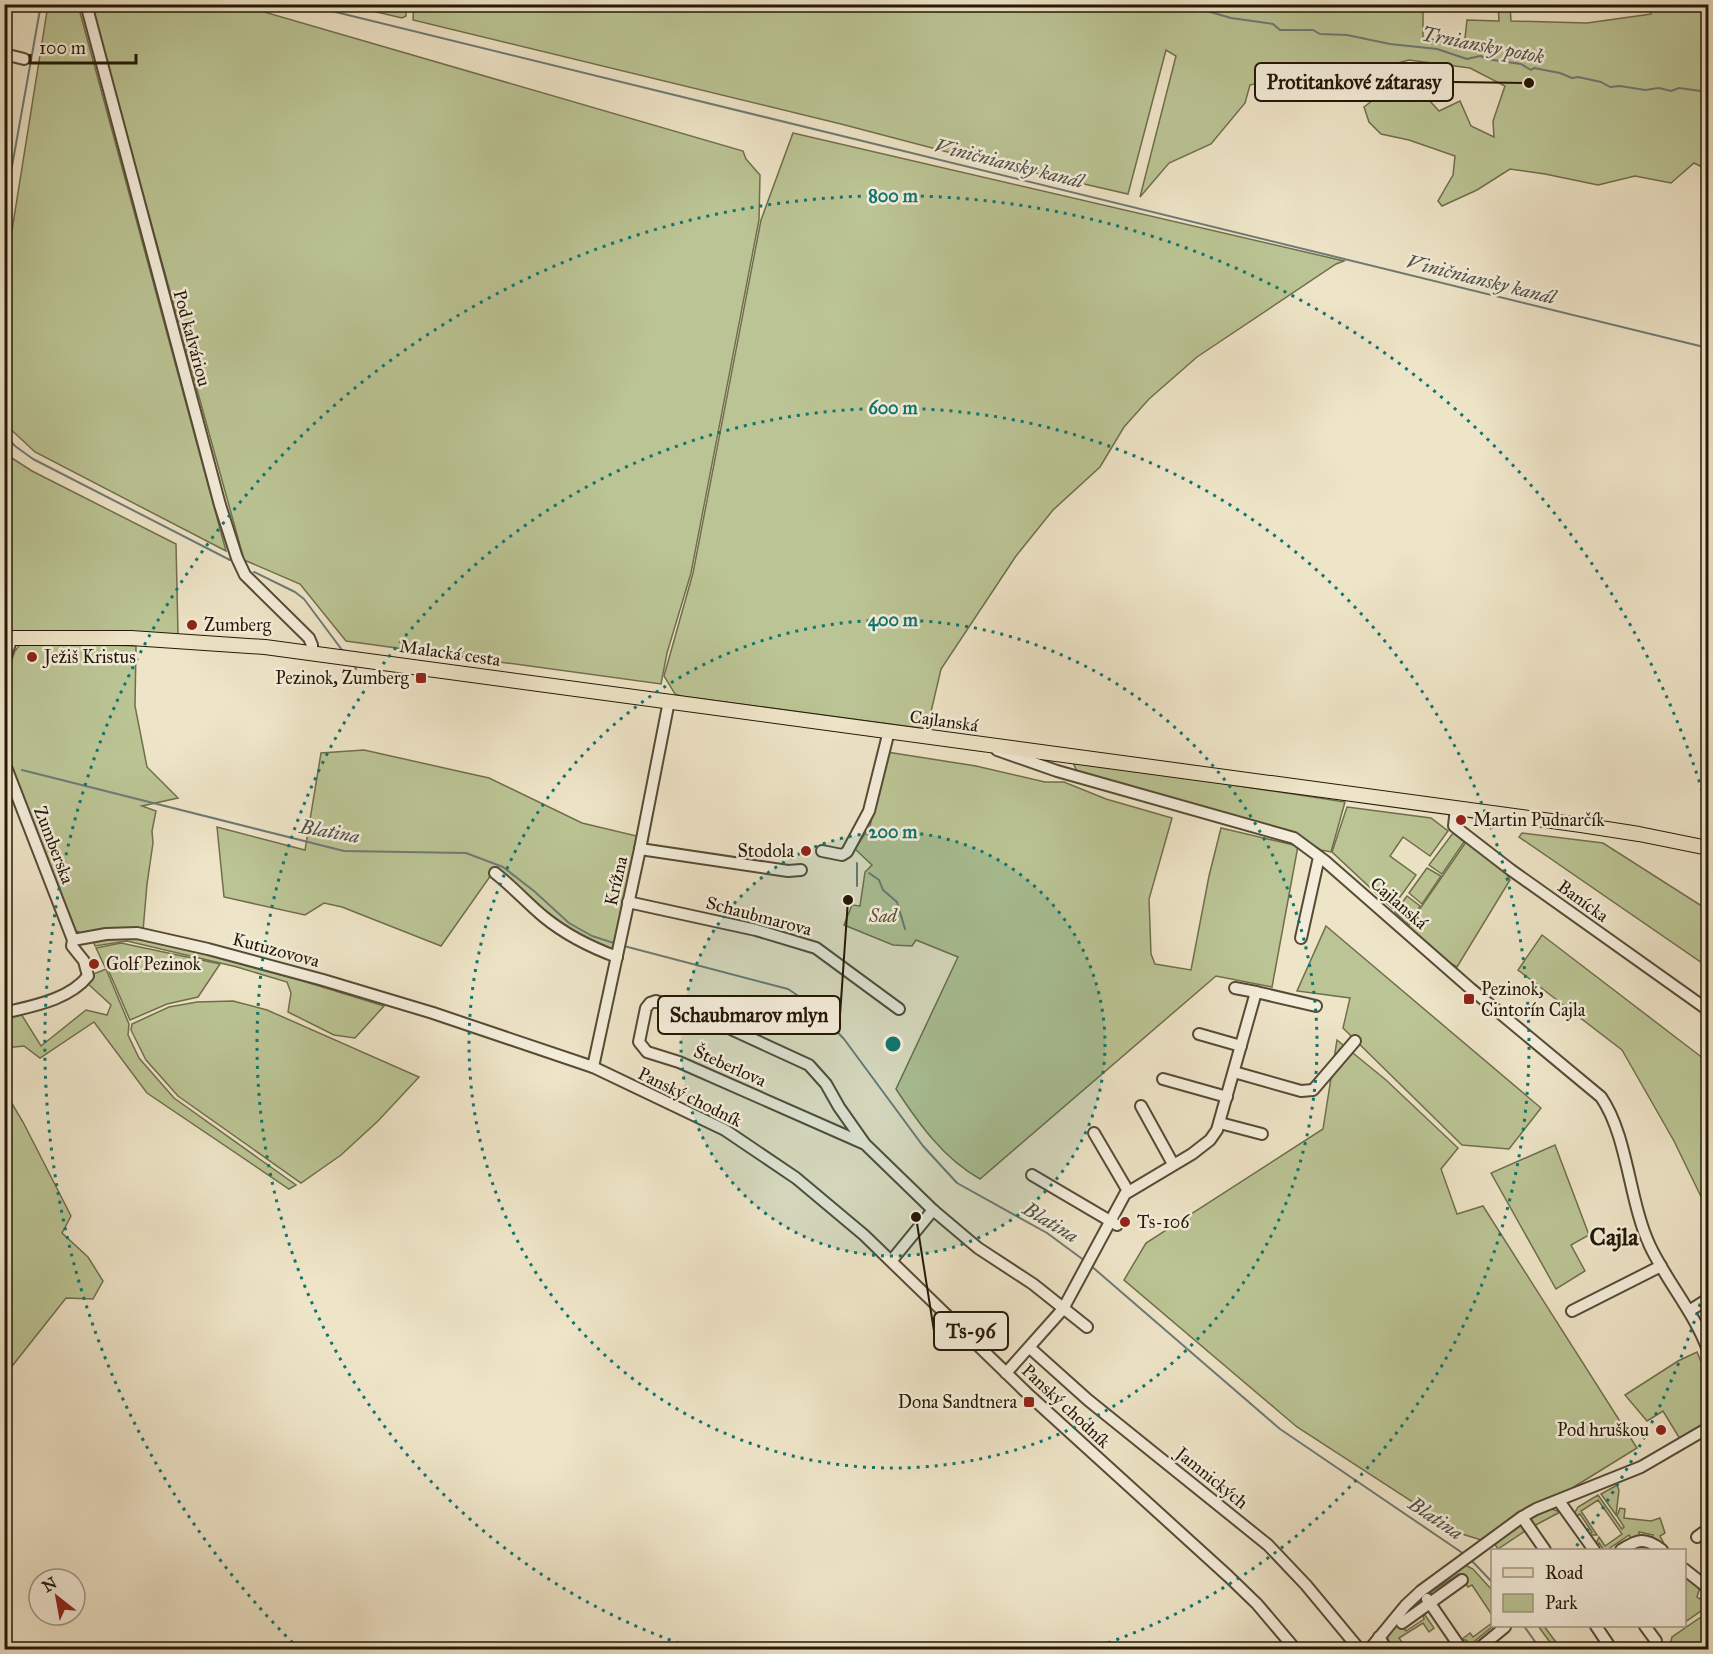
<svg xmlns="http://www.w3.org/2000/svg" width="1713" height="1654" font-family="'IM FELL Great Primer',serif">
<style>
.green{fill:#bbc494;stroke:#706e4d;stroke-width:1.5}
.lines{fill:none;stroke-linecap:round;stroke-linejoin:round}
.stream{stroke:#6e7a76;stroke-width:2}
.minor-casing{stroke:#564b36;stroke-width:14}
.major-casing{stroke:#241806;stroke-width:16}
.minor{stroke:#f4eddb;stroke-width:10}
.major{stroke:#eee4c7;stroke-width:14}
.ring{fill:none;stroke:#0f766e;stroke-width:3;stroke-dasharray:3 6}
.poi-dot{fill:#8f2418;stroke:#f4eddb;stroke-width:2}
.labels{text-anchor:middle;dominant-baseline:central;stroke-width:5;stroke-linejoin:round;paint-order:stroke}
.street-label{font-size:18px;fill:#241806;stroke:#f4eddb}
.poi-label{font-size:18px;fill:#241806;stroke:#f4eddb;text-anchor:start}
.park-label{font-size:18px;font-style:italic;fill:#595438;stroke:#f4eddb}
.water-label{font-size:20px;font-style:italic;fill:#4f5147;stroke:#f4eddb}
.district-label{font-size:24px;font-weight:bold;fill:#241806;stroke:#f4eddb}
.centre{fill:#0f766e;stroke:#f4eddb;stroke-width:3}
.ring-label{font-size:18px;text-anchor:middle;font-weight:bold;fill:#0f766e;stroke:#f4eddb;stroke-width:5;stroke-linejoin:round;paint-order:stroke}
.leader{fill:none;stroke:#241806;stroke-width:2}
.callout-dot{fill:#241806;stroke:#f4eddb;stroke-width:2}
.callout{fill:#f4eddb;stroke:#241806;stroke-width:2}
.callout-label{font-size:20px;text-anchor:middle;font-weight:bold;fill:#241806}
</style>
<rect width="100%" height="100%" fill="#eee4c7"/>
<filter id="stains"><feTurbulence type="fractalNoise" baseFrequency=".00333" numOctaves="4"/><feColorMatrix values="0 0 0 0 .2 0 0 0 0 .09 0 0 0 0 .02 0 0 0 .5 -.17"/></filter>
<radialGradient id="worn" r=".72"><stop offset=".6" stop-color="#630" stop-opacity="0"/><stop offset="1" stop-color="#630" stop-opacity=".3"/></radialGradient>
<g class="green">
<path d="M414,4H1393L1423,12V37L1464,47L1467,20L1499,21L1498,5H1510L1511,21L1587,23L1651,14L1650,5L1708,6V170L1694,163L1671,183L1635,176L1598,185L1545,174L1510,169L1477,190L1442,206L1438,201L1453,175L1455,156L1409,140L1381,134L1369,122L1364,107C1382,92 1395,87 1419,89L1439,111L1460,101L1471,126L1494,137L1493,121L1505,86L1470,68L1409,60L1348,76L1301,71L1250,85L1245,103L1211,144L1169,163L1140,197L1176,56L1166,50L1128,194L987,162L968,148L962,153L955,154L841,124L413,20Z"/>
<polygon points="48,5 78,5 226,551 35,452 5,424 5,274"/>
<polygon points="91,5 240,5 743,151 746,159 760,175 759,220 691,573 667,653 661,684 346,641 300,584 244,560"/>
<polygon points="347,5 406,5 406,16 402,18"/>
<polygon points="793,133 1344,261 1336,264 1197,357 1149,399 1124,427 1100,467 1053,510 1016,556 941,669 927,729 681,696 675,694 664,676 693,573 761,220"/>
<polygon points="4,453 32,471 176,544 178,634 5,631"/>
<polygon points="22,642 136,646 135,706 147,767 178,798 142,806 156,811 152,831 153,843 147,884 143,931 84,934 76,931 5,749 5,679 15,651"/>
<polygon points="364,750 489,778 582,823 645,838 617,956 595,949 491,875 441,946 342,907 324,903 305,915 224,897 217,827 305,850 321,753"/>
<path d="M887,752L976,766L1045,782H1064L1106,799L1172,818L1149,899L1151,954L1155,964L1191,970L1209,876L1221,828L1298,846L1272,987L1216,976L980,1179C943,1158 919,1124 896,1089L958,957L916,940L912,946L893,945L844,925L852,905L860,906L865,872L872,865L855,849L870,826Z"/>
<polygon points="1076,761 1345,802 1331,852 1321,850 1295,834 1077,771 1074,765"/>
<polygon points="1347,807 1431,818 1448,831 1430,856 1403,837 1390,856 1416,875 1392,908 1332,852"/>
<polygon points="1453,833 1464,842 1442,874 1429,865"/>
<polygon points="1522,833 1603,843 1708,910 1708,967 1519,837"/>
<polygon points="1466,842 1502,866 1510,880 1457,967 1450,963 1408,926"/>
<polygon points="1427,868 1441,876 1422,904 1409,893"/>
<polygon points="1407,896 1420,906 1407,924 1395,912"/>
<polygon points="1326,926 1541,1108 1509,1149 1462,1145 1343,1028 1350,998 1297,991"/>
<polygon points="1542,935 1708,1062 1708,1211 1674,1141 1622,1050 1518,970"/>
<polygon points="118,936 174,945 277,973 384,1006 355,1038 334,1035 288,1012 291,993 287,982 237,967 127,941 95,946 93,940"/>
<polygon points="121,943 220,964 198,997 167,1004 130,1020 107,967 105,967 96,948"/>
<polygon points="106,969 129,1024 128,1035 139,1058 174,1098 296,1185 289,1189 147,1093 94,1022 40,1058 24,1046 5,1048 4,1008 18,1009 41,1046 86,1010 107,1015 111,1005 86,982 91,975"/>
<polygon points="233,1001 267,1010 419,1077 378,1121 341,1155 301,1183 178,1096 146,1060 131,1030 132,1024 169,1007 197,1002"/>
<polygon points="1337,1040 1386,1080 1458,1148 1441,1169 1457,1214 1483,1206 1637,1448 1556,1498 1521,1511 1481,1540 1462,1534 1297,1427 1124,1280 1146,1243 1323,1129"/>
<polygon points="5,1092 23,1122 71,1216 62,1233 88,1257 103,1281 93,1299 66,1298 5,1375"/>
<polygon points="1555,1145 1589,1235 1571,1245 1585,1271 1556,1289 1491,1173"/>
<polygon points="1697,1352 1708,1378 1708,1423 1680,1439 1663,1411 1647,1421 1625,1395 1678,1361"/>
<polygon points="1617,1485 1619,1490 1616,1515 1601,1494"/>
<polygon points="1598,1495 1622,1529 1624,1527 1617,1516 1620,1508 1625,1509 1624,1518 1651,1521 1660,1518 1665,1533 1660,1536 1667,1549 1651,1540 1653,1535 1639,1532 1639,1538 1632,1540 1629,1535 1610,1548 1611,1550 1602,1550 1603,1549 1599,1543 1595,1546 1599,1537 1605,1546 1622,1534 1598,1500 1581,1511 1597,1535 1588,1535 1592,1532 1580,1514 1575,1517 1574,1514 1578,1507"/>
<polygon points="1552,1509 1560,1512 1534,1526 1531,1521 1532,1517"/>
<polygon points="1517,1526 1521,1526 1525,1531 1498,1549 1494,1543"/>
<polygon points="1465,1565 1473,1569 1492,1590 1492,1615 1472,1585 1468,1587 1459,1574 1431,1592 1432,1596 1429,1594 1429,1591"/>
<polygon points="1684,1574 1700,1587 1697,1597 1700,1599 1704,1594 1708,1593 1708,1606 1685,1622"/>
<polygon points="1419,1599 1424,1603 1401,1624 1406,1631 1424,1619 1423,1616 1425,1615 1434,1628 1429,1632 1423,1623 1399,1638 1406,1649 1391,1649 1387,1636 1405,1613"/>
<polygon points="1704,1615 1708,1621 1708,1649 1669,1649 1672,1637"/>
<polygon points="1492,1623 1493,1626 1470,1645 1466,1640 1461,1640 1470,1633 1473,1637"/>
<polygon points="1538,1626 1544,1626 1561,1649 1555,1649"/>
</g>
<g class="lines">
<g class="stream">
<polyline points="303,4 1708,348"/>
<polyline points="1183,4 1231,18 1273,24 1280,30 1313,30 1320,34 1347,35 1390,44 1437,49 1467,59 1480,56 1493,60 1521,64 1531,70 1534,68 1560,73 1572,78 1578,77 1601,82 1610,87 1620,86 1645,90 1659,88 1671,91 1679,88 1708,92"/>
<polyline points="4,211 41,4"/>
<polyline points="4,434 15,446 33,459 230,560"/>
<polyline points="254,572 295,592 304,599 342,650 346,651"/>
<polyline points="355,667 356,669"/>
<polyline points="22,770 344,851 466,853 503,867 534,891 569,923 592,936 614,943"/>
<polyline points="869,873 879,880 883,890 897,902 905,929"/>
<polyline points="857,886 857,863"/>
<polyline points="624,946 788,989 812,1005 844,1039 923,1146 957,1183 1047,1233 1085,1261"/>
<polyline points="1090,1265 1280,1429 1464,1554"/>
<polyline points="1471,1560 1492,1582"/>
<polyline points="1524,1626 1541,1650"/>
</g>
<g class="minor-casing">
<g id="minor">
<polyline points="86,4 220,505 237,558 245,575 309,638 312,645 312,654"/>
<polyline points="4,54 24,59"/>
<polyline points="4,660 12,638"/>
<path d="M997,750L1057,771L1294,838L1325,861L1471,989L1601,1097C1628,1136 1629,1202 1650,1246C1667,1282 1694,1312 1708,1350"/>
<path d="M4,762L73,940L72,946L84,961L88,976C69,1000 32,1006 4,1013"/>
<polyline points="1456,808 1454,826 1511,870 1708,1010"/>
<polyline points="640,849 788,871 801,870"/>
<polyline points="822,851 842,855 847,852 869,811 889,731"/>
<path d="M495,873C512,886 527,903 544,917C566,935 590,947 617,957"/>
<polyline points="628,902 756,930 816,948 899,1009"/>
<polyline points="1301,938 1319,857"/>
<polyline points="73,940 106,934 137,933 208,949 323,980 433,1013 593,1067 725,1130 796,1178 864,1235 1030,1396 1228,1576 1257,1604 1296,1650"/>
<polyline points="1235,988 1256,992"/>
<polyline points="1199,1034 1241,1046"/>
<polyline points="593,1067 640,849 669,701"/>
<polyline points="1234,1072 1301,1091 1313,1090 1355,1041"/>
<polyline points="1163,1079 1227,1097"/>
<polyline points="1141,1106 1173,1164"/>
<polyline points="1220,1123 1262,1134"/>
<polyline points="1094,1133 1128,1191"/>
<polyline points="865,1144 839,1107 826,1084 809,1065 698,1014 656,1001 650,1003 646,1008 639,1042 647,1052 679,1062 865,1144 933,1210 978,1248 1033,1284 1087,1327"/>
<polyline points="1032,1175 1117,1225"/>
<polyline points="892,1260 933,1210"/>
<polyline points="1572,1311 1661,1266"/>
<polyline points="1689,1311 1708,1299"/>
<polyline points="1030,1348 1088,1400 1268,1545 1306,1585 1360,1650"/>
<polyline points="1006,1373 1063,1309 1125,1194 1192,1154 1210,1140 1217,1130 1256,992 1316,1006"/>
<polyline points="1559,1501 1594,1550"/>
<polyline points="1522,1517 1545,1550"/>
<polyline points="1697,1537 1708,1529"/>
<path d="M1621,1550C1638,1539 1645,1537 1662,1550"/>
<polyline points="1684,1569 1708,1588"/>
<polyline points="1427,1599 1462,1650"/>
<polyline points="1402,1623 1462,1580"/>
<polyline points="1596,1626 1612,1650"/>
<polyline points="1645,1626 1656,1641"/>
<polyline points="1379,1637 1387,1650"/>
<polyline points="1369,1650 1406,1605 1421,1591 1522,1517 1536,1509 1641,1467 1708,1428"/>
<polyline points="1477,1650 1505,1627"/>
</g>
</g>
<g class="major-casing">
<polyline id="major" points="4,638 131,638 265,647 1581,825 1639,834 1708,848"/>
</g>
<use href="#minor" class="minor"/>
<use href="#major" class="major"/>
</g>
<circle cx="893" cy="1044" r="212" fill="#0f766e" fill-opacity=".12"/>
<g class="ring">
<circle cx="893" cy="1044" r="212"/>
<circle cx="893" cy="1044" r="424"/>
<path d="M696 1649A636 636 0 1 1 1090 1649"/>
<path d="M1708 1278A848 848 0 0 1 1575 1548M299 1649A848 848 0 1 1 1708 810"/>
</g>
<g class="poi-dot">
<circle cx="192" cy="625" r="6"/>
<circle cx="32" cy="657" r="6"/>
<rect x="415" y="672" width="12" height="12" rx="3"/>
<circle cx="1461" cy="820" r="6"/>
<circle cx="806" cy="851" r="6"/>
<circle cx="94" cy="964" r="6"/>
<rect x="1463" y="993" width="12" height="12" rx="3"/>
<circle cx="1125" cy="1222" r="6"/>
<rect x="1023" y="1396" width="12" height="12" rx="3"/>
<circle cx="1661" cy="1430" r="6"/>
</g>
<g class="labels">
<g class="street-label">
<text transform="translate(192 338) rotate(75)">Pod kalváriou</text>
<text transform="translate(450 653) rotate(8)">Malacká cesta</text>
<text transform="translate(944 721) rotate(8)">Cajlanská</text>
<text transform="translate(54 845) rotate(69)">Zumberska</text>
<text transform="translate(616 881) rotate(-77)">Krížna</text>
<text transform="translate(1583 901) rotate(36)">Banícka</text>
<text transform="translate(1399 903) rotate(41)">Cajlanská</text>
<text transform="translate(759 916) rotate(15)">Schaubmarova</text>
<text transform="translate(276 950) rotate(15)">Kutuzovova</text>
<text transform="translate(730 1066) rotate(24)">Šteberlova</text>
<text transform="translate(690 1097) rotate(26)">Panský chodník</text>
<text transform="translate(1066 1406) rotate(43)">Panský chodník</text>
<text transform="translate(1212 1478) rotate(39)">Jamnických</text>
</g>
<g class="poi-label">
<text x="204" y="625">Zumberg</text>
<text x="44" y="657">Ježiš Kristus</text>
<text x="409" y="678" text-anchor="end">Pezinok, Zumberg</text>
<text x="1473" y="820">Martin Pudnarčík</text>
<text x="794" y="851" text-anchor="end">Stodola</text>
<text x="106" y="964">Golf Pezinok</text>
<text x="1481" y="989">Pezinok,<tspan x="1481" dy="21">Cintorín Cajla</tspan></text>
<text x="1137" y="1222">Ts-106</text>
<text x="1017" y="1402" text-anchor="end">Dona Sandtnera</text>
<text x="1649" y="1430" text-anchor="end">Pod hruškou</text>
</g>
<g class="park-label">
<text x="883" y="916">Sad</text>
</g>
<g class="water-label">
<text transform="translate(1483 45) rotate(11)">Trniansky potok</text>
<text transform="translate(1009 163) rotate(14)">Viničniansky kanál</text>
<text transform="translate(1481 279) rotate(14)">Viničniansky kanál</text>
<text transform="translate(330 831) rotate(10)">Blatina</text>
<text transform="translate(1051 1222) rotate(31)">Blatina</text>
<text transform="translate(1436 1518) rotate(34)">Blatina</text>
</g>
<g class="district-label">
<text x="1614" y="1237">Cajla</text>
</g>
</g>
<circle cx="893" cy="1044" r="9" class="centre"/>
<g class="ring-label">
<text x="893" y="202">800 m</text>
<text x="893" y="414">600 m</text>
<text x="893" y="626">400 m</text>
<text x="893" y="838">200 m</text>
</g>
<path class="leader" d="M1529 83L1453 82M848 900L840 1015M916 1217L934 1331"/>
<g class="callout-dot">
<circle cx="1529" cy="83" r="6"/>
<circle cx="848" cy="900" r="6"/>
<circle cx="916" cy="1217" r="6"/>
</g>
<g class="callout">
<rect x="1255" y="63" width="198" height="38" rx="6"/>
<rect x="658" y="996" width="182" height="38" rx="6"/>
<rect x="934" y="1312" width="74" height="38" rx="6"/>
</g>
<g class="callout-label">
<text x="1354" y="89">Protitankové zátarasy</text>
<text x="749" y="1022">Schaubmarov mlyn</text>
<text x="971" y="1338">Ts-96</text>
</g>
<rect width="1713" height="1654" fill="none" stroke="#eee4c7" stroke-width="24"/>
<rect x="6" y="6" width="1701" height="1642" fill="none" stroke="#241806" stroke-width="3"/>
<rect x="12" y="12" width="1689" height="1630" fill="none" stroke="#241806" stroke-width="1.5"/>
<rect x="1491" y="1549" width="195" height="78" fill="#f4eddb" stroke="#a19886" stroke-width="1.5"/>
<rect x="1503" y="1568" width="30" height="9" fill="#eee4c7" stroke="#a19886" stroke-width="1.5"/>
<text x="1545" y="1579" font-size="18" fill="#241806">Road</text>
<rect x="1503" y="1594" width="30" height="18" fill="#bbc494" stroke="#a19886" stroke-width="1.5"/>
<text x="1545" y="1609" font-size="18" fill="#241806">Park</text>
<g transform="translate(57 1597) rotate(329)"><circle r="28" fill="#f4eddb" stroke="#a19886" stroke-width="1.5"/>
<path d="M0-4.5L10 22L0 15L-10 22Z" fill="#8f2418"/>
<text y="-9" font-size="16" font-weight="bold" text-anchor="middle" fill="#241806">N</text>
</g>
<path d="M30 54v9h106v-9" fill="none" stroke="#241806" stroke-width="3"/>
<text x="39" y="54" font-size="18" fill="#241806" stroke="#f4eddb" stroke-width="4.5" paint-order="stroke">100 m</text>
<rect width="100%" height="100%" filter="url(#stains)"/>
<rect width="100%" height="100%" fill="url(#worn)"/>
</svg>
